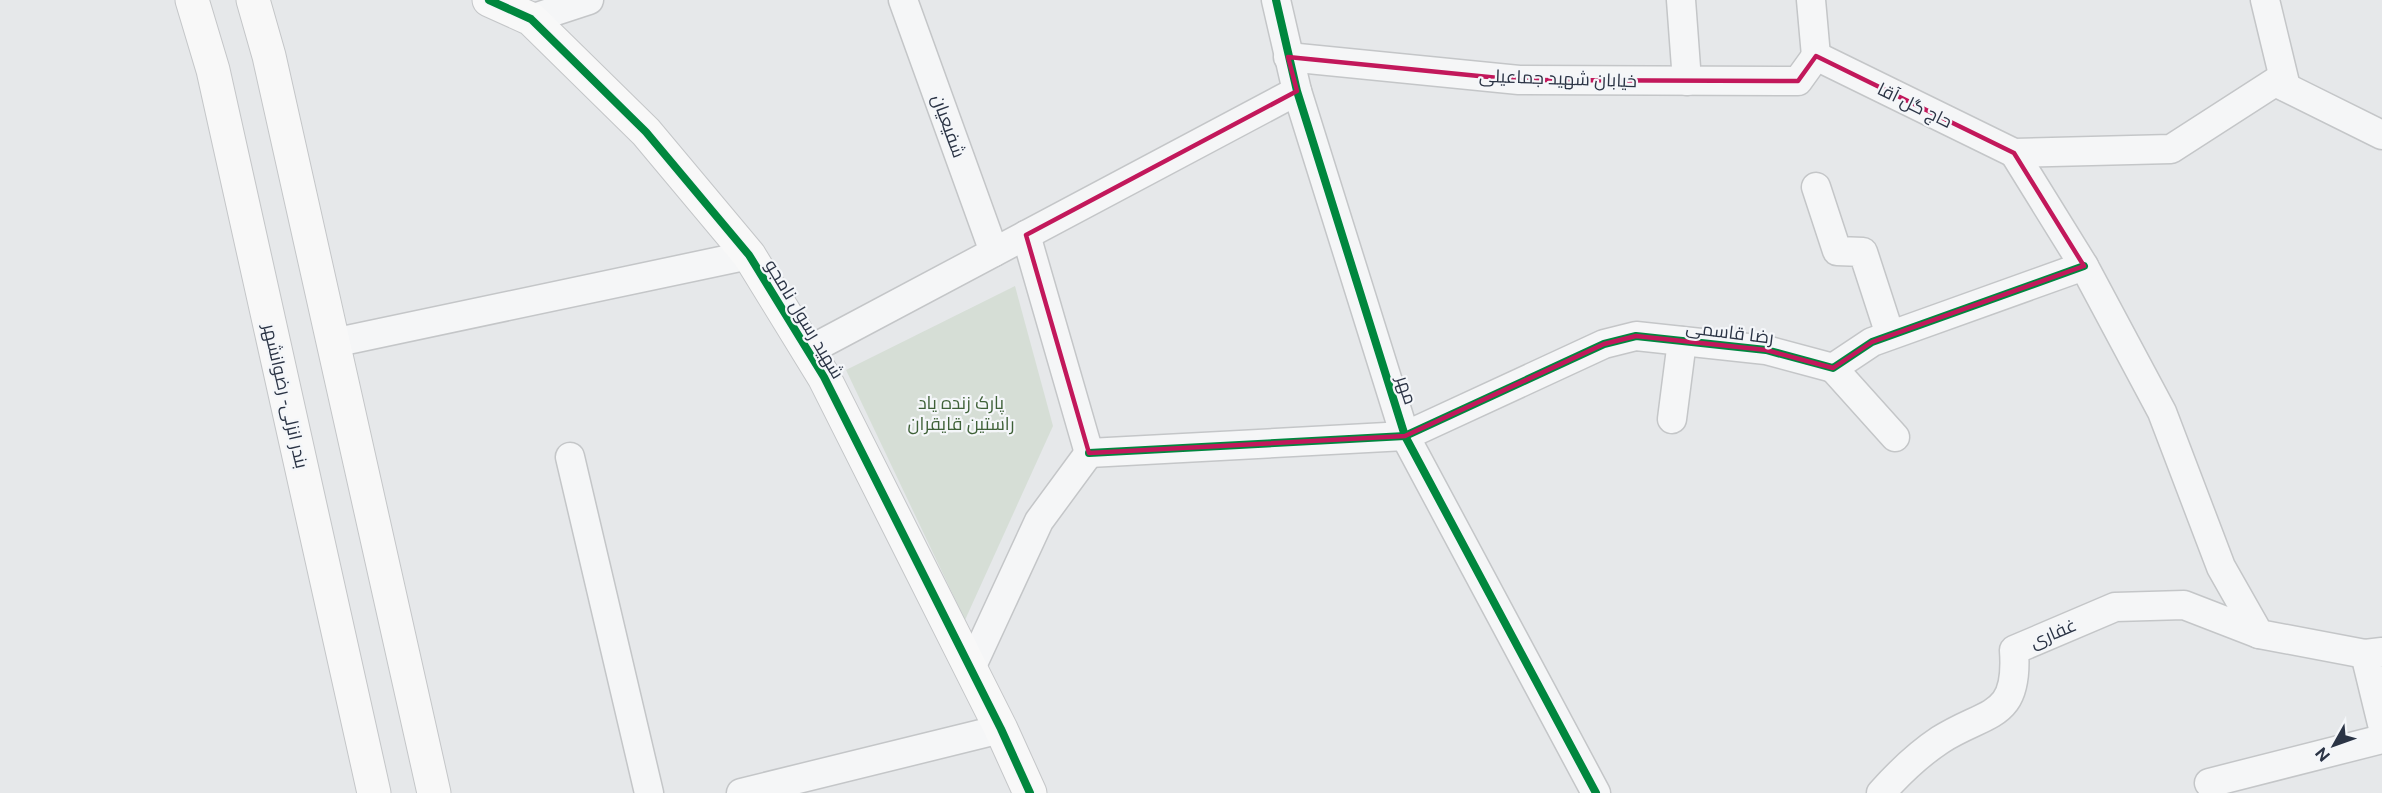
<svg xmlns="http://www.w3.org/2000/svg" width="2382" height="793" font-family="'Public Sans',Cairo,sans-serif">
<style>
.green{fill:#d6ded6}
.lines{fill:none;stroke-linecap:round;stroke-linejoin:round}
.street-casing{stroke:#c4c6c8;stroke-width:31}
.secondary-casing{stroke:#c4c6c8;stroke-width:35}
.street{stroke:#f5f6f7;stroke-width:28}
.secondary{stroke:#f8f8f8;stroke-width:33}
.cycleway-casing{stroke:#f4f6f9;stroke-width:11}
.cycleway{stroke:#00873e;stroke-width:8}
.marked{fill:none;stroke:#c2185b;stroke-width:4.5;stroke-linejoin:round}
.labels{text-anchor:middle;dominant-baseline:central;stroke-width:4.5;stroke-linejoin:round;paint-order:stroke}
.street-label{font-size:18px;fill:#2b3445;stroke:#f4f6f9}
.park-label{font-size:18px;fill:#3f6138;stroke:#f4f6f9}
</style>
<rect width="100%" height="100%" fill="#e6e8ea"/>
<polygon class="green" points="1015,286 1053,426 965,620 846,370"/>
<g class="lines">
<g class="street-casing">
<g id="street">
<polyline points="903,0 994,252"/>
<polyline points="1276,0 1297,91 1405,436 1596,793"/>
<polyline points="1681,0 1687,81"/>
<polyline points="1811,0 1816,56"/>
<polyline points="2265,0 2286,87"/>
<polyline points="531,19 589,0"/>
<polyline points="1816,56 2014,153 2171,149 2275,82 2382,135"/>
<polyline points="1288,57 1519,80 1798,81 1816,56"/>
<polyline points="2014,153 2084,266 2162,412 2221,567 2259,634 2365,654"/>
<polyline points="1816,187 1837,251 1863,252 1890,335"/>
<polyline points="1026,235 1089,453"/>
<polyline points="333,343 749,255"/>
<polyline points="808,351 1297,91"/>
<polyline points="1833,368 1895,437"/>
<polyline points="1672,419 1682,341"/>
<polyline points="1089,453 1405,436 1604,344 1636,336 1766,350 1833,368 1872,342 2084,266"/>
<polyline points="570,457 649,793"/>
<polyline points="2382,652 2365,654 2382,724"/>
<polyline points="971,668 1039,521 1089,453"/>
<polyline points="2209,783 2382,739"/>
<polyline points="741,793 1001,729"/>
<path d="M1881,793C1898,774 1919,754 1940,740C1987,710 2019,720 2014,650L2115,607L2184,605L2259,634"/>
</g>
</g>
<g class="secondary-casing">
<g id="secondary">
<polyline points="192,0 213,70 374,793"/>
<polyline points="253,0 269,56 434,793"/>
<polyline points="489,0 531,19 646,132 749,255 824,377 1001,729 1030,793"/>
</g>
</g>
<use href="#street" class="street"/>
<use href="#secondary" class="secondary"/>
<g class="cycleway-casing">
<g id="cycleway">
<polyline points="489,0 531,19 646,132 749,255 824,377 1001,729 1030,793"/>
<polyline points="1276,0 1297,91 1405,436 1596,793"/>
<polyline points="1089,453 1405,436 1604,344 1636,336 1766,350 1833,368 1872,342 2084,266"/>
</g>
</g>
<use href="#cycleway" class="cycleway"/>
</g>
<path class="marked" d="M1816,56L2014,153L2084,266L1872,342L1833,368L1766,350L1636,336L1604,344L1405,436L1089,453L1026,235L1297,91L1288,57L1519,80L1798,81Z"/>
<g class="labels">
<g class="street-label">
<text transform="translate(1558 78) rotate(2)">خیابان شهید جماعیلی</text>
<text transform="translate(1915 105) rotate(26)">حاج گل آقا</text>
<text transform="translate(949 126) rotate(70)">شفیعیان</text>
<text transform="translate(805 319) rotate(59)">شهید رسول نامجو</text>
<text transform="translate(1730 332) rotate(7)">رضا قاسمی</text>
<text transform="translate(1407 390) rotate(72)">مهر</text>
<text transform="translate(286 396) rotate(77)">بندر انزلی - رضوانشهر</text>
<text transform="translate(2053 633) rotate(-23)">غفاری</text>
</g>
<g class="park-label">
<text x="961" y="402">پارک زنده یاد<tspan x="961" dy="21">راستین قایقران</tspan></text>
</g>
</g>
<g transform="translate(2334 745) rotate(230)" stroke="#f4f6f9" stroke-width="4.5" paint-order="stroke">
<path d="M0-4.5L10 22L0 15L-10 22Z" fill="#2b3445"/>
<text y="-9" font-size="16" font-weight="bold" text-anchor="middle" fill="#2b3445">N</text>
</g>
</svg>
